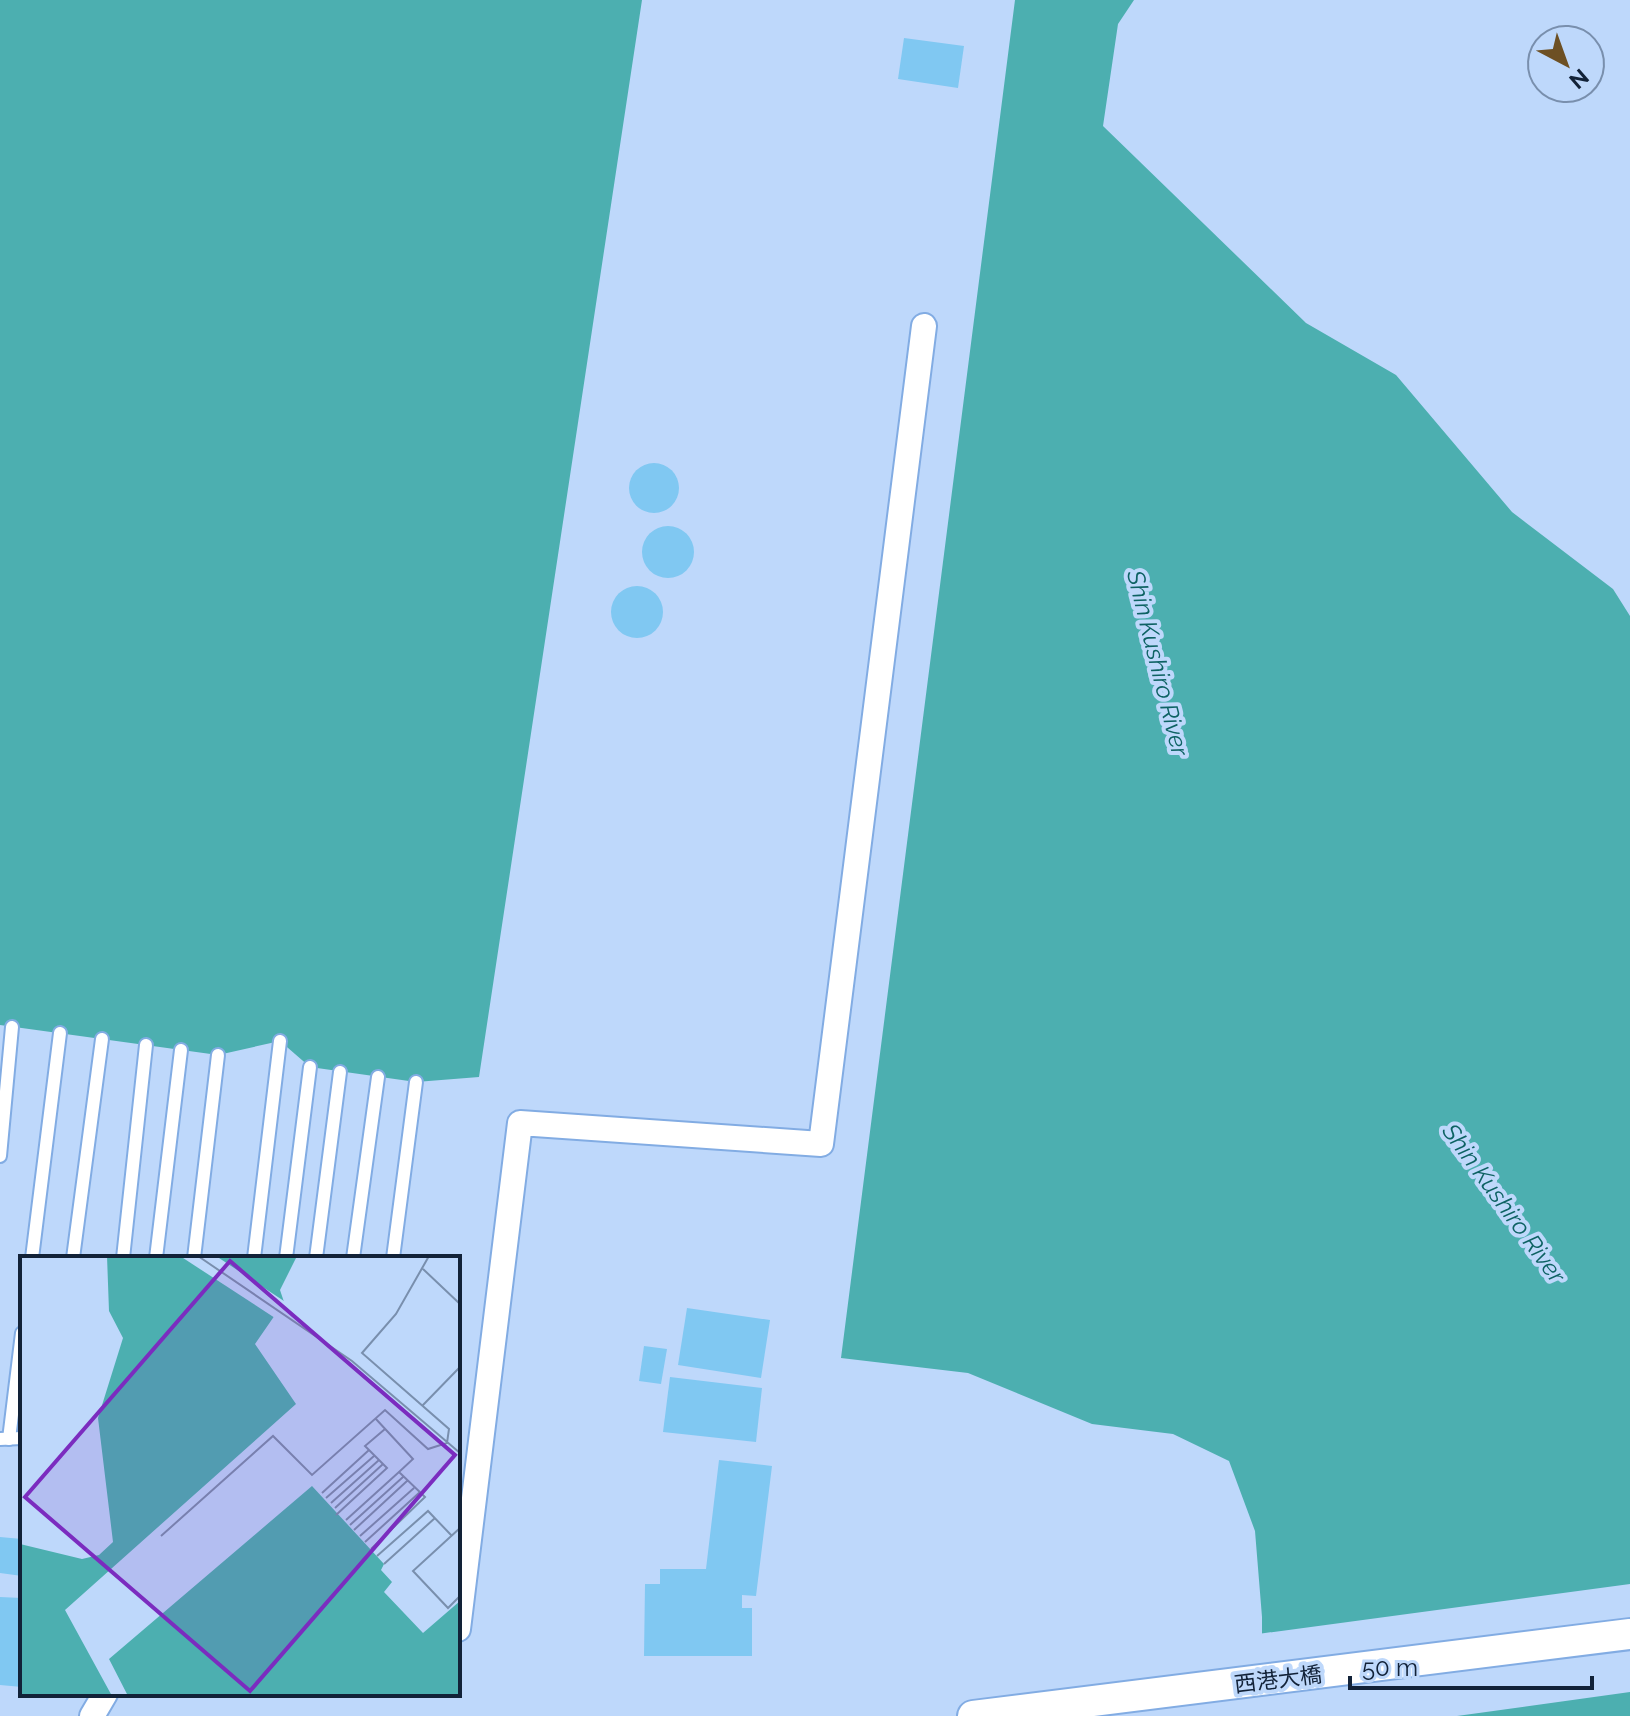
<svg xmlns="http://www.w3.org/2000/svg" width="1630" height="1716" font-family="Raleway,'Noto Sans JP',sans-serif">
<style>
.water{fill:#4cafb0}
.pier{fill:#bed8fb}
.building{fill:#80c8f2}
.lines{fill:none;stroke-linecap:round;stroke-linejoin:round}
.service-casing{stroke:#82ace3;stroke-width:16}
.minor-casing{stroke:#82ace3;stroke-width:28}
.tertiary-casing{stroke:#82ace3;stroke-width:34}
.service{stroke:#fff;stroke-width:12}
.minor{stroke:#fff;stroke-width:24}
.tertiary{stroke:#fff;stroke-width:30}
.labels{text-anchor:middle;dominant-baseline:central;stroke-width:8;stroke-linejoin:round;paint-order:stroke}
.street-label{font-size:22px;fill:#122238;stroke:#bed8fb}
.water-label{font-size:24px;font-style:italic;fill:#0d6263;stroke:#bed8fb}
.inset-road{fill:none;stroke:#798fad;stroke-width:2}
.view{fill:#7b2cbf;fill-opacity:0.15;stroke:#7b2cbf;stroke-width:4}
.inset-edge{fill:none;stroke:#122238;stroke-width:4}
</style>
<rect width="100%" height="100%" fill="#bed8fb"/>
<g class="water">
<polygon points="0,0 642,0 479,1077 416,1082 310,1067 280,1041 218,1055 0,1025"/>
<polygon points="1015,0 1134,0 1118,24 1103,126 1306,323 1396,375 1512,512 1613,589 1630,616 1630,1716 1262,1716 1262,1617 1255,1531 1229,1461 1173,1434 1092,1424 968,1373 841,1358"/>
</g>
<polygon class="pier" points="1630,1584 1630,1692 1457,1716 1258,1716 1258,1634"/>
<g class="building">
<polygon points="904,38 964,46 958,88 898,79"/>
<circle cx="654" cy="488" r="25"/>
<circle cx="668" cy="552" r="26"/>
<circle cx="637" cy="612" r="26"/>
<polygon points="687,1308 770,1320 761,1378 678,1365"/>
<polygon points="644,1346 667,1349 661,1384 639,1381"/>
<polygon points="670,1377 762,1388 756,1442 663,1432"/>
<polygon points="719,1460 772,1466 756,1596 742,1595 742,1608 752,1608 752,1656 644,1656 645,1584 660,1584 660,1569 706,1569"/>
<polygon points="0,1537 22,1539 22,1576 0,1573"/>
<polygon points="0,1597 22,1598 22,1687 0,1685"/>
</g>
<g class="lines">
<g class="service-casing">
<g id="service">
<polyline points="0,1156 12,1027"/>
<polyline points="32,1258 60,1033"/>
<polyline points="73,1258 102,1039"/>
<polyline points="123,1258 146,1045"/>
<polyline points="156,1258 181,1050"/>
<polyline points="194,1258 218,1055"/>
<polyline points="254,1258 280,1041"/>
<polyline points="286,1258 310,1067"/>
<polyline points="316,1258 340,1072"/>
<polyline points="353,1258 378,1077"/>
<polyline points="393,1258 416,1082"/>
<polyline points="0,1439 22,1438"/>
<polyline points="9,1439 22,1333"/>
</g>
</g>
<g class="minor-casing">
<g id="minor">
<polyline points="458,1629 520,1123 821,1144 924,326"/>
<polyline points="92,1716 105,1694"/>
</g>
</g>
<g class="tertiary-casing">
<polyline id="tertiary" points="973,1716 1630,1634"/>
</g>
<use href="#service" class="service"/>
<use href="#minor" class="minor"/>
<use href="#tertiary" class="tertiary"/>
</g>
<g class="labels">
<g class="street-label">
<text transform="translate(1278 1679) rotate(-7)">西港大橋</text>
</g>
<g class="water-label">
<text transform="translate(1158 663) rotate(76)">Shin Kushiro River</text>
<text transform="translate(1504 1203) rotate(54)">Shin Kushiro River</text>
</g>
</g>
<g transform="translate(20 1256)">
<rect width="440" height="440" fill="#bed8fb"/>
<path d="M87,0H277L260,34L264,46L235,88L276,148L45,354L92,440H0V288L62,303L79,299L93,286L78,162L103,82L89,55ZM292,230L364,308L361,314L372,326L364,336L403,377L440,345V440H108L89,403Z" fill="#4cafb0"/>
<path d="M160,0H196L267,47L255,62Z" fill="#bed8fb"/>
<path class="inset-road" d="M178,0L332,105L440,197M403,13L440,48M403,149L440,111M302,237L349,194M306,242L354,200M311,247L359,204M315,252L363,208M316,259L367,212L345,190L365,173M326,264L379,216M330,269L383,221M440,272L393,315L428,352L440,340M334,274L387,225M141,280L253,180L292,219L365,154L408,193L427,187L429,173L342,97L376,58L409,0M340,280L394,232M345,286L400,236M351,293L405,241L379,216L393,203L355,162M357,300L408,255L432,280M364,308L415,262"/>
<path class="view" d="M210,5L435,199L230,435L5,241Z"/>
<rect width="440" height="440" class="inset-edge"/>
</g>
<g transform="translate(1566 64) rotate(139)"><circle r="38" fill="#bed8fb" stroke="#798fad" stroke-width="2"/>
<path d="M0-6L14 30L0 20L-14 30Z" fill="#6d5024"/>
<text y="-12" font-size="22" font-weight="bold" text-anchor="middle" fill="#122238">N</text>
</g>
<path d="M1350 1676v12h242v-12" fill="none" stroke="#122238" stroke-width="4"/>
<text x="1362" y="1676" font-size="24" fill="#122238" stroke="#bed8fb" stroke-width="6" paint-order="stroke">50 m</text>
</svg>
